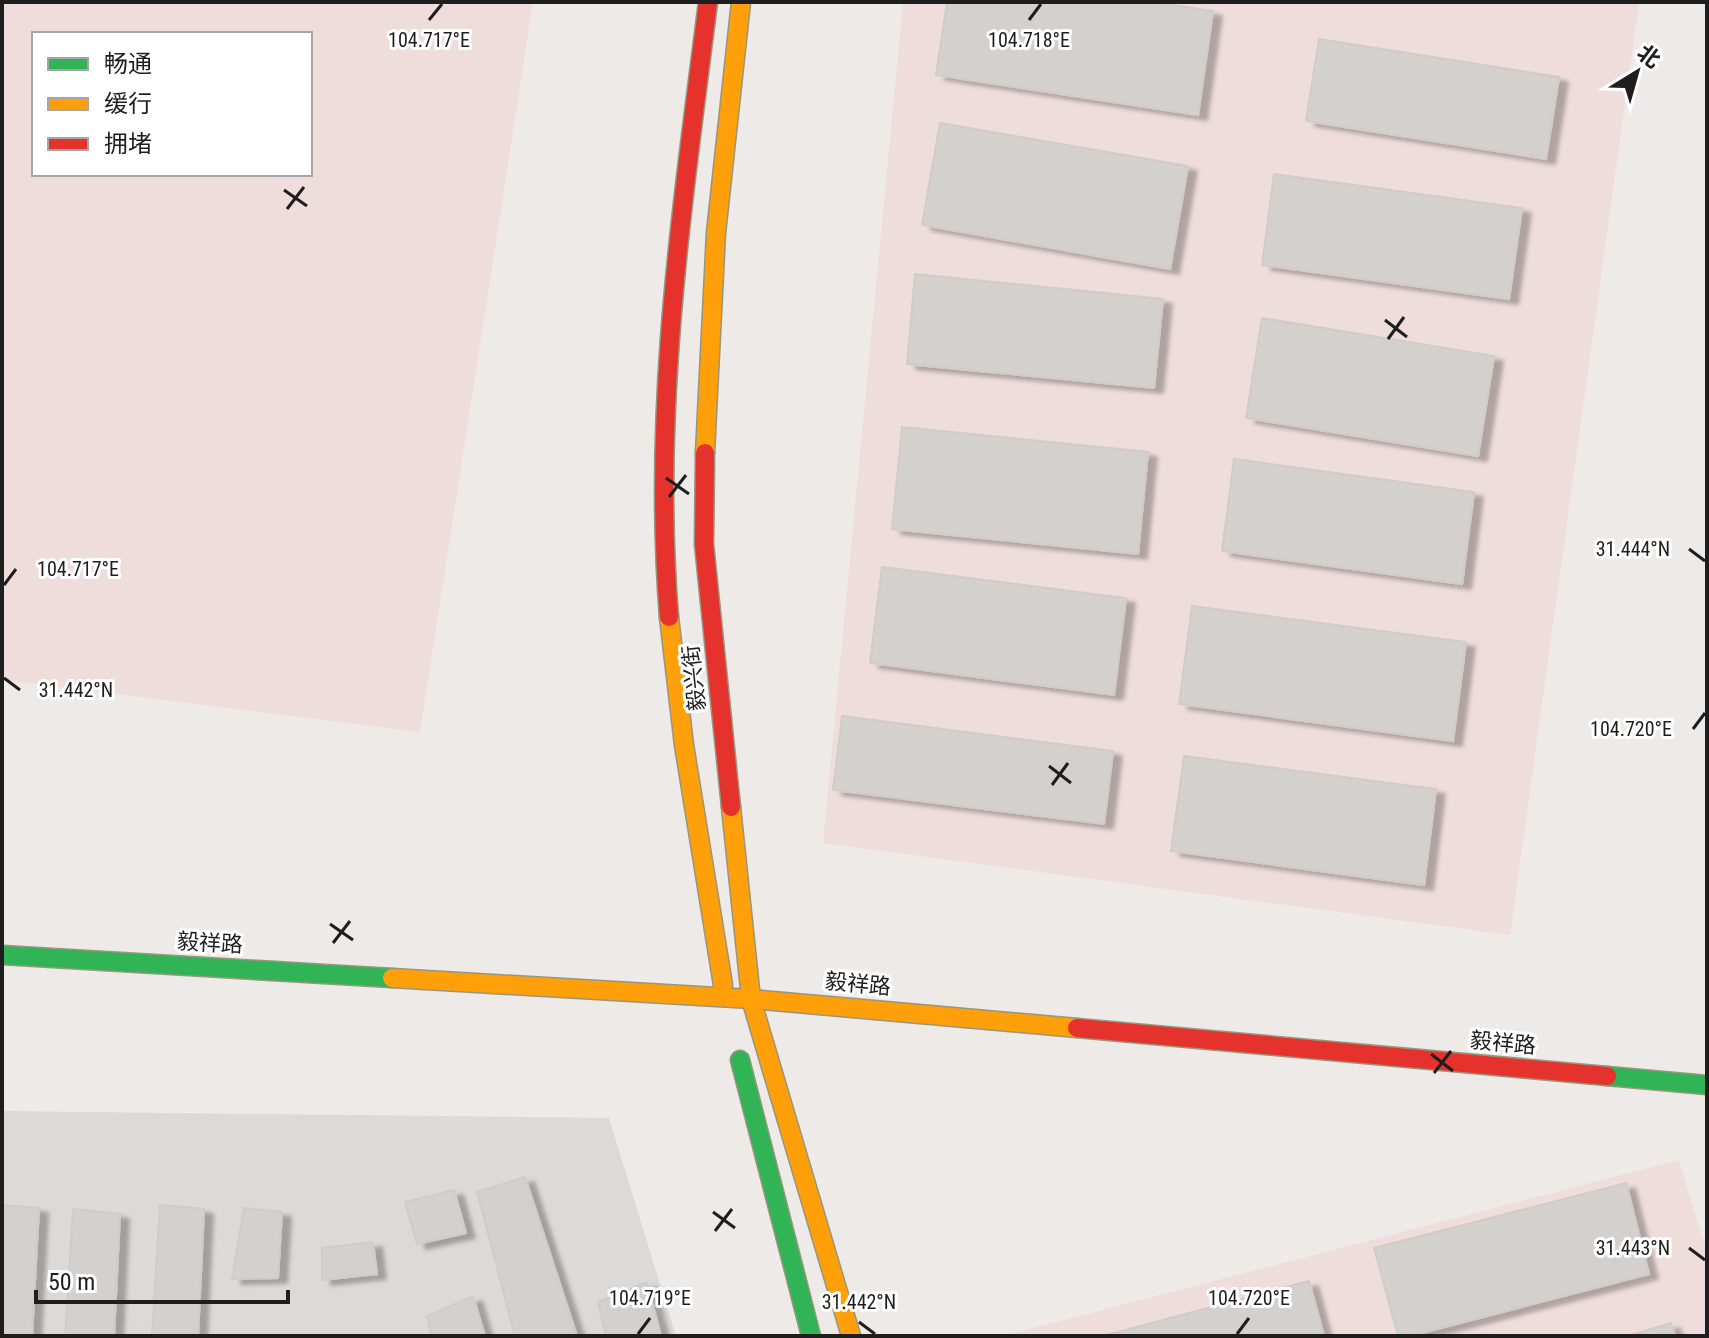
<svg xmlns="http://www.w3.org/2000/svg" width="1709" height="1338" font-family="'Roboto Condensed','Noto Sans SC',sans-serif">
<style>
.residential{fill:#dcdad8}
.commercial{fill:#efdddc;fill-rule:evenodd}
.building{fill:#d3d0ce;stroke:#d0ccc8;stroke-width:2;filter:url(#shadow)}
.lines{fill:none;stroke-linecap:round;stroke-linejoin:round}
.fast-casing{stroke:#97967e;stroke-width:21}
.slow-casing{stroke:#97967e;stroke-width:21}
.jam-casing{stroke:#97967e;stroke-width:21}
.fast{stroke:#30b455;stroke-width:18}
.slow{stroke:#ff9f0a;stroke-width:18}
.jam{stroke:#e5322d;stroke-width:18}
.ticks{fill:none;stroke:#1e1e1e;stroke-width:3}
.labels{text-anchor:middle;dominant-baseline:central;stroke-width:6;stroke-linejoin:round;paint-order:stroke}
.street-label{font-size:22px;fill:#1e1e1e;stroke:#fff}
.ticks-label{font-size:20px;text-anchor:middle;fill:#1e1e1e;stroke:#fff;stroke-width:6;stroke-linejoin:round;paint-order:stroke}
</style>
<defs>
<filter id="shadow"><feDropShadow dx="9" dy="5" stdDeviation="2" flood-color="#0004"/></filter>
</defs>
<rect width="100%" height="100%" fill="#edeae7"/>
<polygon class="residential" points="2,1111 609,1118 676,1336 2,1336"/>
<g class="commercial">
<path d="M2,2H533L420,732L2,680ZM34,34H310V174H34Z"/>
<polygon points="903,2 1639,2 1510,935 823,843"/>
<polygon points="1679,1160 1707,1253 1707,1336 1010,1334"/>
</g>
<g class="building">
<polygon points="947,2 1152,2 1213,11 1198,115 936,75"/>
<polygon points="1319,39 1559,77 1546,159 1306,121"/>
<polygon points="940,123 1188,166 1170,269 922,225"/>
<polygon points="1274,174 1522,208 1509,299 1262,265"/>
<polygon points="915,274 1163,299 1154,388 907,364"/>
<polygon points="1262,318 1494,356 1478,456 1246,418"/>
<polygon points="902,427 1148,452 1138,554 892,529"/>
<polygon points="1234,459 1474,492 1462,584 1222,551"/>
<polygon points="882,567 1126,598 1114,695 870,663"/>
<polygon points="1192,606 1466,642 1453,741 1179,704"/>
<polygon points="842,716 1113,751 1104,824 833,790"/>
<polygon points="1184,756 1436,789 1424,885 1171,851"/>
<polygon points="525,1177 577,1336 515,1336 477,1192"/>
<polygon points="1626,1183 1649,1274 1410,1336 1398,1336 1374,1248"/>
<polygon points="454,1190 466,1233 417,1244 405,1202"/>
<polygon points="2,1205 39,1208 32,1336 2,1336"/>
<polygon points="160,1205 204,1209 198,1336 152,1335"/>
<polygon points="244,1208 282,1212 278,1278 232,1279"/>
<polygon points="73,1209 120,1214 114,1336 65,1336"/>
<polygon points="373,1242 377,1274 322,1280 322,1248"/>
<polygon points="1309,1281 1324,1336 1103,1336"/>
<polygon points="647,1282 661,1336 606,1336 598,1302"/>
<polygon points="473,1296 485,1336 431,1336 427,1316"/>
<polygon points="1671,1323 1675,1336 1628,1336"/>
</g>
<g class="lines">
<g class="fast-casing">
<g id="fast">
<polyline points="2,955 392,978"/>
<polyline points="740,1060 811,1336"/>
<polyline points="1607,1076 1707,1085"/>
</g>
</g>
<g class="slow-casing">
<g id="slow">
<polyline points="705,453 716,233 741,2"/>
<polyline points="669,617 684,745 723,985"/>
<polyline points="731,807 751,999 851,1336"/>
<polyline points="392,978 751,999 1077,1028"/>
</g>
</g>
<g class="jam-casing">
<g id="jam">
<polyline points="705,453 704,544 731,807"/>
<path d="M669,617C652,407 682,209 708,2"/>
<polyline points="1077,1028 1607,1076"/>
</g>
</g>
<use href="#fast" class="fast"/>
<use href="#slow" class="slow"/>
<use href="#jam" class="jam"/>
</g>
<path class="ticks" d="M429,20L442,4M1029,20L1041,4M284,190L307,206M287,209L304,187M1385,320L1407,337M1388,339L1404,317M666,478L689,494M669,497L686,475M1689,549L1705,561M4,585L16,569M4,678L20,690M1693,729L1705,713M1049,766L1071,783M1052,785L1068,763M330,924L353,940M333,943L350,921M1431,1054L1453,1071M1434,1073L1451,1051M713,1212L735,1228M715,1231L732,1209M1689,1248L1705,1260M859,1322L875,1334M638,1334L650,1318M1237,1334L1249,1318"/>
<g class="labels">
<g class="street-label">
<text transform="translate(694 678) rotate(-96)">毅兴街</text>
<text transform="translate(210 943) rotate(3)">毅祥路</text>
<text transform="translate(858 984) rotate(5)">毅祥路</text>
<text transform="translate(1503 1043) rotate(5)">毅祥路</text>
</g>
</g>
<g class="ticks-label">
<text x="429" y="47">104.717°E</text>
<text x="1029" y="47">104.718°E</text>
<text x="1633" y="556">31.444°N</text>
<text x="78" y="576">104.717°E</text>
<text x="76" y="697">31.442°N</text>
<text x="1631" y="736">104.720°E</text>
<text x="1633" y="1255">31.443°N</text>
<text x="650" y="1305">104.719°E</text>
<text x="1249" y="1305">104.720°E</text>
<text x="859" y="1309">31.442°N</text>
</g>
<rect width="1709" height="1338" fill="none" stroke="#1e1e1e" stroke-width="8"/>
<rect x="32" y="32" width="280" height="144" fill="#ffffff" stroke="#a5a5a5" stroke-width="2"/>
<rect x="48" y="58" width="40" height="12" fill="#30b455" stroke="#a5a5a5" stroke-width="2"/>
<text x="104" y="72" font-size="24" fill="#1e1e1e">畅通</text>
<rect x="48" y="98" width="40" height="12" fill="#ff9f0a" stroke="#a5a5a5" stroke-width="2"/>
<text x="104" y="112" font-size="24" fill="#1e1e1e">缓行</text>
<rect x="48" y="138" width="40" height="12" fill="#e5322d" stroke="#a5a5a5" stroke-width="2"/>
<text x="104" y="152" font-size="24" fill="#1e1e1e">拥堵</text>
<g transform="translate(1637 72) rotate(37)" stroke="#ffffff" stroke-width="6" paint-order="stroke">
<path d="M0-6L14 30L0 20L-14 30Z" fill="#1e1e1e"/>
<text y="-12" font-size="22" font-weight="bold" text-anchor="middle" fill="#1e1e1e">北</text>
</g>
<path d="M36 1290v12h252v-12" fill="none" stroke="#1e1e1e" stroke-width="4"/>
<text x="48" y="1290" font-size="24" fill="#1e1e1e" stroke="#ffffff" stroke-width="6" paint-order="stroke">50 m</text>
</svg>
